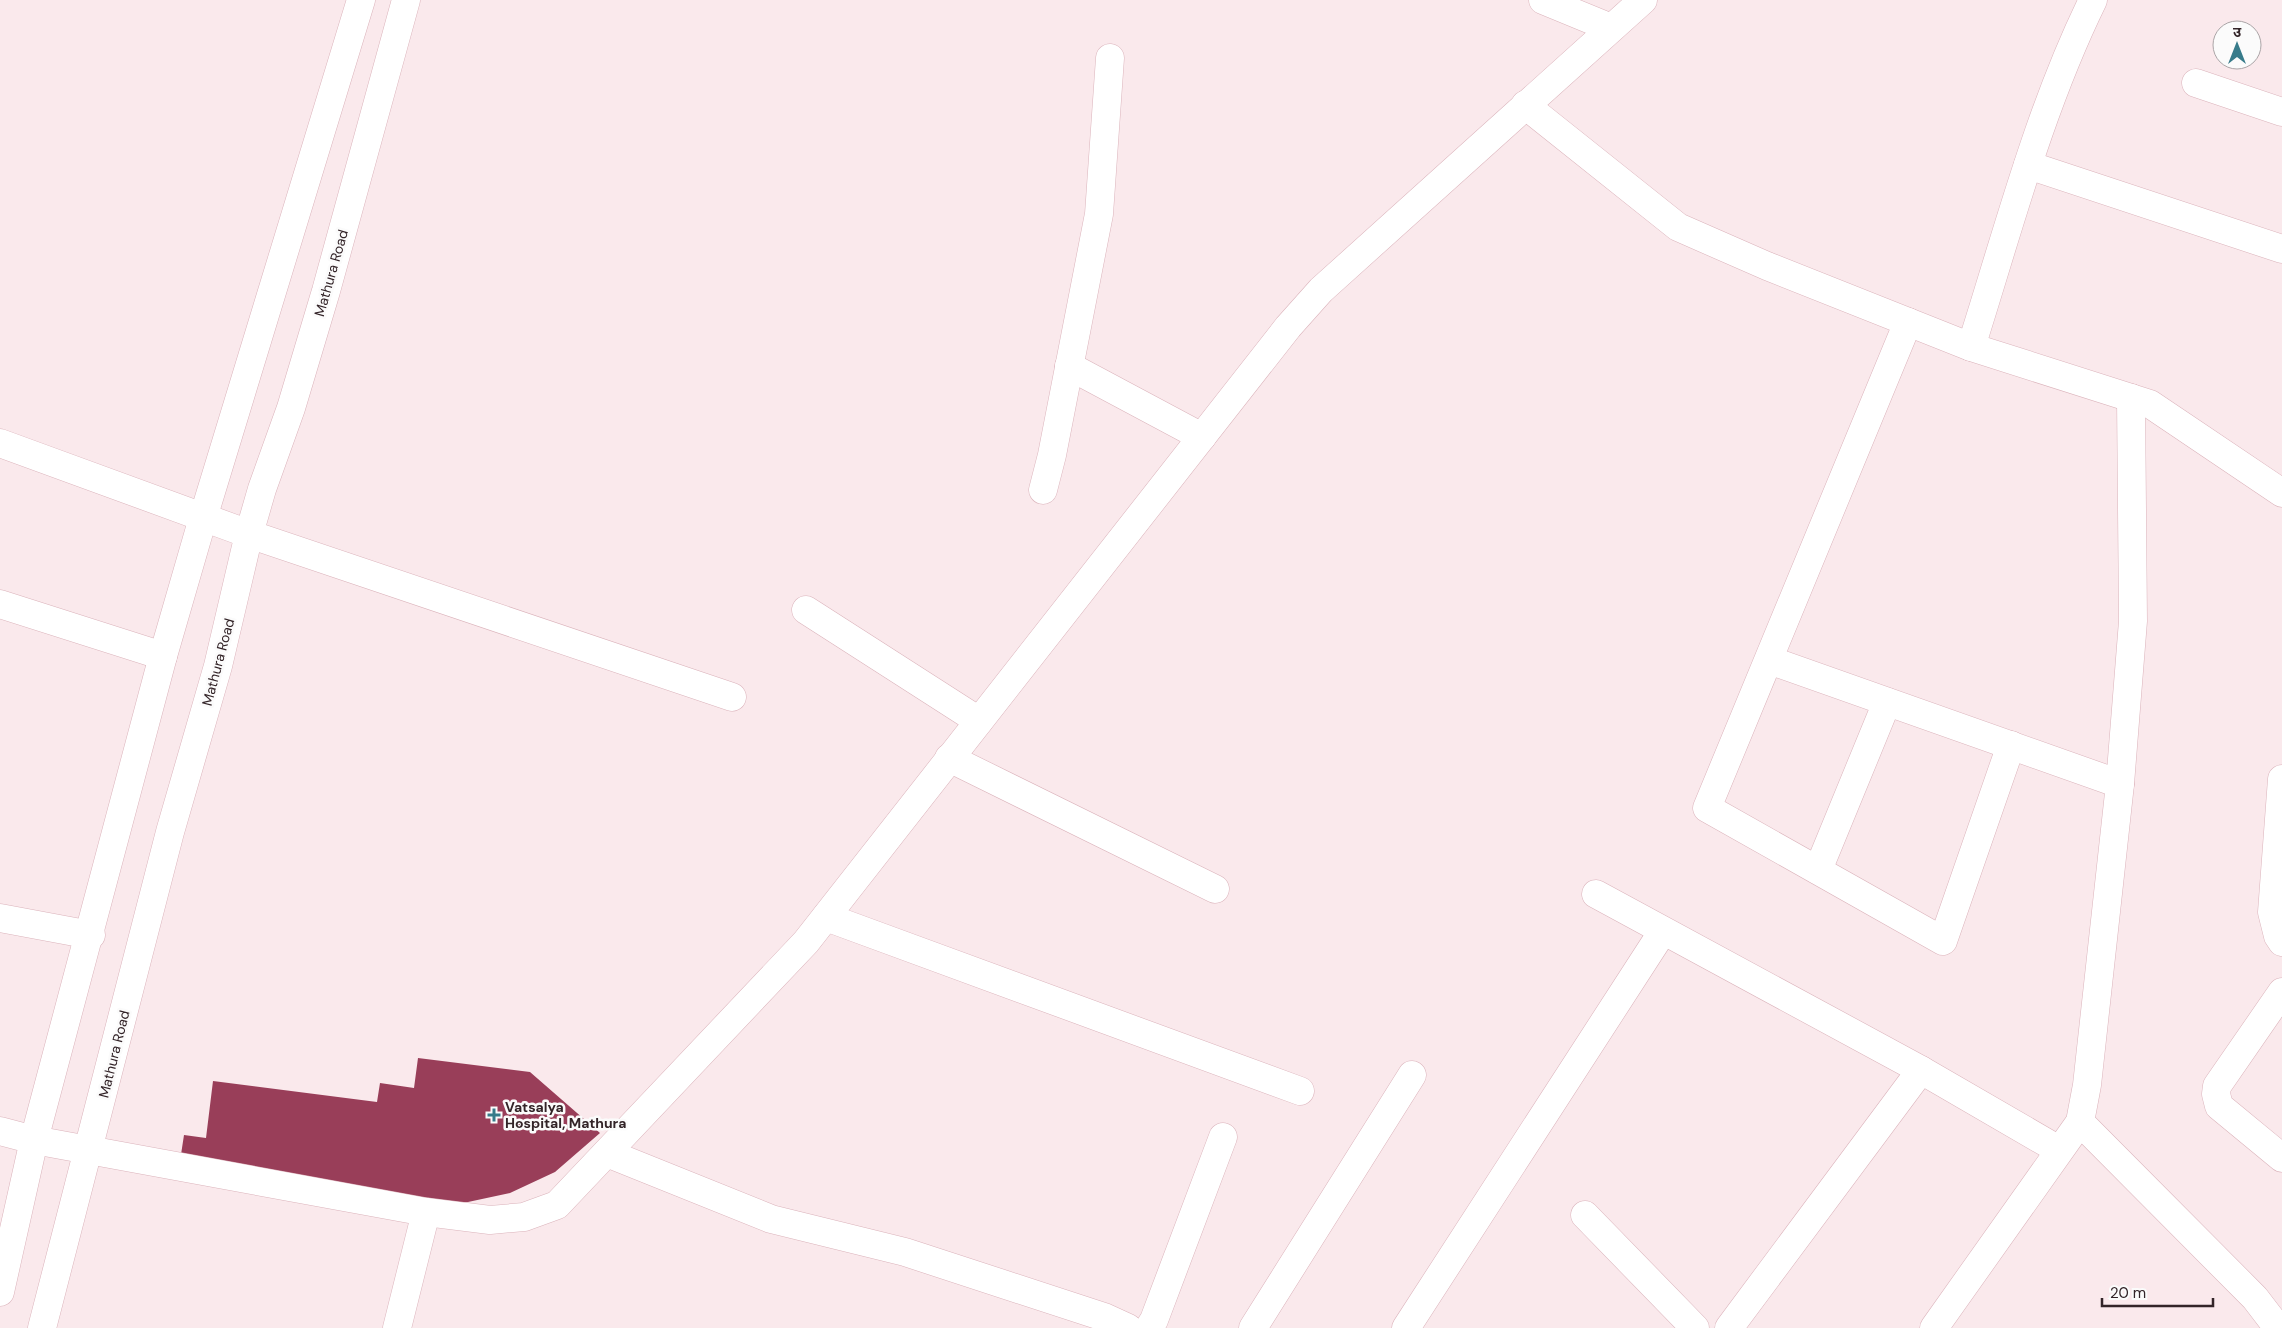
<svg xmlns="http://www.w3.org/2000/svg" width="2282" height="1328" font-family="'DM Sans','Noto Sans Devanagari',sans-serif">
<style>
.building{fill:#993e59}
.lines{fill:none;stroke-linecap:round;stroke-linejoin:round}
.minor-casing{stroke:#dbb3bb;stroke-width:29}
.major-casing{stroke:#dbb3bb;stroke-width:29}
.minor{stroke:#fff;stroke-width:28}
.major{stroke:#fff;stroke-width:28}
.poi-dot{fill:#377b8a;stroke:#fbfbfb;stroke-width:2}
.labels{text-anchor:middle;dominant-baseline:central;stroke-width:5;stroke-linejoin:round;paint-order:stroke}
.street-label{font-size:14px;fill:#332428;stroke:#fbfbfb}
.poi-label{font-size:14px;font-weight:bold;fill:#332428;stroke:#fbfbfb;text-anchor:start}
</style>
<rect width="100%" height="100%" fill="#fae9ec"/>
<polygon class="building" points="418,1058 530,1072 600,1133 555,1172 510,1193 468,1202 432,1203 180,1161 184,1135 206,1138 213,1081 377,1102 380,1083 414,1088"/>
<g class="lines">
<g class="minor-casing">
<g id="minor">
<polyline points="1543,0 1611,28"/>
<polyline points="2196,83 2282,112"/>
<polyline points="1525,105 1678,227 1767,266 1971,347 2150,404 2282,493"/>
<polyline points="2028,165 2282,249"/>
<polyline points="1908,322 1707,808 1943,941 2011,745"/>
<path d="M1971,347C2008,231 2039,110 2093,0"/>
<polyline points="1069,366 1202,437"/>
<polyline points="0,443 249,534 732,697"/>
<polyline points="1043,490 1052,455 1099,214 1110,58"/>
<polyline points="0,604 163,656"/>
<polyline points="806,610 979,721"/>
<polyline points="1769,660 2120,784"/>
<polyline points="949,758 1215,889"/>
<polyline points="2282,779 2272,912 2278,936 2282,942"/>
<polyline points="1818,870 1887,702"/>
<polyline points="1596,894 1921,1070 2059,1150"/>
<polyline points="826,917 1300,1091"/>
<polyline points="0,918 91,935"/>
<polyline points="2282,992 2217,1086 2216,1094 2219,1106 2282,1158"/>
<polyline points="2080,1122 2255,1298 2278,1328"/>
<polyline points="0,1131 34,1140 426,1212 490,1220 524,1217 557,1205 806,942 1288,327 1321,290 1643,0"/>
<polyline points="607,1153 771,1219 905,1252 1104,1317 1128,1328"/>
<polyline points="1585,1215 1695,1328"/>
<polyline points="397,1328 426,1212"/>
<polyline points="1149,1328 1154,1320 1223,1137"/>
<polyline points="1253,1328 1412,1075"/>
<polyline points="1406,1328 1663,931"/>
<polyline points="1729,1328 1921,1070"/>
<polyline points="1934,1328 2080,1122 2087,1085 2120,784 2133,621 2131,398"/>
</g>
</g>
<g class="major-casing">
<g id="major">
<polyline points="0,1292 34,1140 163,656 203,518 361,0"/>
<polyline points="42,1328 170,832 218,666 249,534 262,489 291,408 326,291 406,0"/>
</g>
</g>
<use href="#minor" class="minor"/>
<use href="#major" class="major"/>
</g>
<path class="poi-dot" d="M491.5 1107.5h5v5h5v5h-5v5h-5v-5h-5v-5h5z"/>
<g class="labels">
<g class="street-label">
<text transform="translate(331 273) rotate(-74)">Mathura Road</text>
<text transform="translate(218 662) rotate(-75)">Mathura Road</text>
<text transform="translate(114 1054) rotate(-76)">Mathura Road</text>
</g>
<g class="poi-label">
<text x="505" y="1107">Vatsalya<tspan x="505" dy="16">Hospital, Mathura</tspan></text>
</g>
</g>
<g transform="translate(2237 45)"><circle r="24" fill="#fbfbfb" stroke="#aba5a7"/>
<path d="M0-4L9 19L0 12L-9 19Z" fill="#377b8a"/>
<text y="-8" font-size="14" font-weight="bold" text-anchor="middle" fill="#332428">उ</text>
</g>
<path d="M2102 1298v8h111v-8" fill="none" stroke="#332428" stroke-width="2.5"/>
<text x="2110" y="1298" font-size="15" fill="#332428" stroke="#fbfbfb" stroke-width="4" paint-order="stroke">20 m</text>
</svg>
